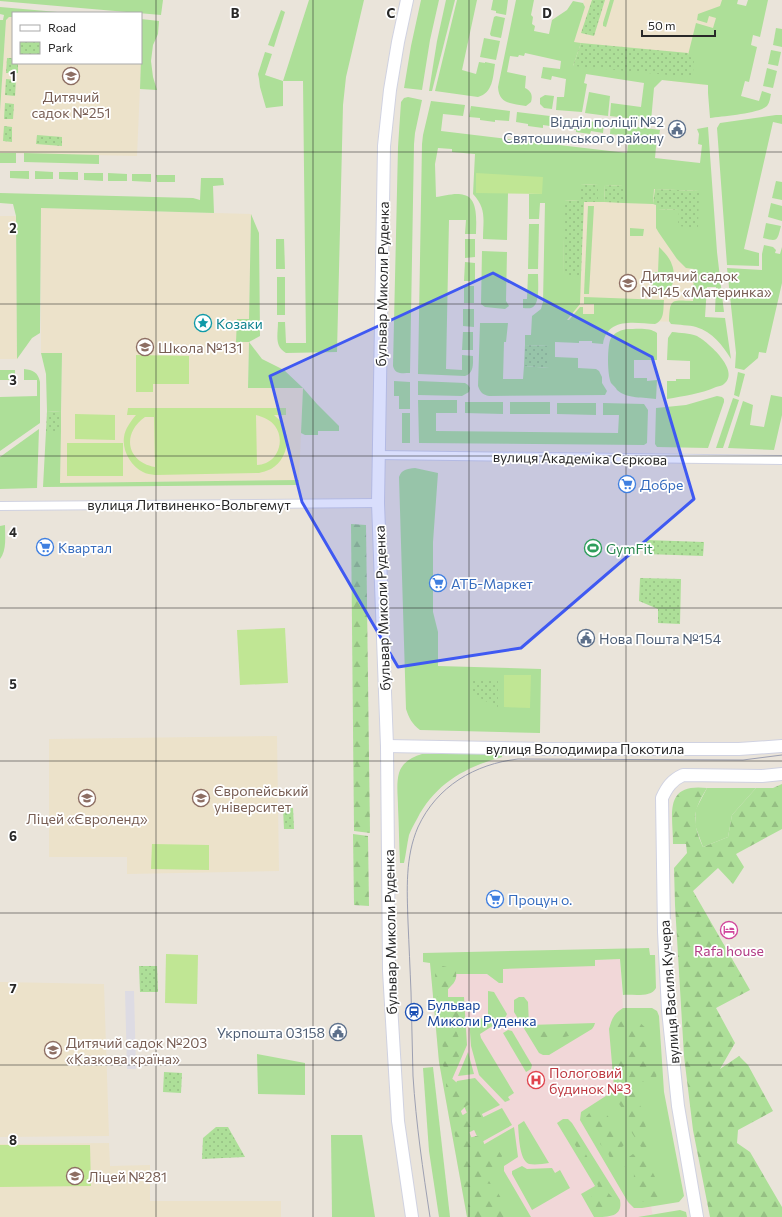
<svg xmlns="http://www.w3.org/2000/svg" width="782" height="1217" font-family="Commissioner,sans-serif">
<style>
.industrial{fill:#dddbe3}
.education{fill:#ece2ca}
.medical{fill:#f1d7d8}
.grass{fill:#addf98}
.forest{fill:url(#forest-firs)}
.park{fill:url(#park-dots)}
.pitch{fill:#c0e694;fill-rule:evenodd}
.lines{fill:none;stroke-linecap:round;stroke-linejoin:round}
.street-casing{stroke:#d0d2e1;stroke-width:10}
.secondary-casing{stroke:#d0d2e1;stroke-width:14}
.street{stroke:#fff;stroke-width:8}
.secondary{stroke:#fff;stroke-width:12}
.tram{stroke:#9da0b2;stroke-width:1}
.marked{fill:#3f59f2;fill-opacity:0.2;stroke:#3f59f2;stroke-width:3;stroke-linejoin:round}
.grid{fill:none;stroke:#282828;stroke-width:1;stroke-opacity:0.55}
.labels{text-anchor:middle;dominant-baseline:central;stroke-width:3.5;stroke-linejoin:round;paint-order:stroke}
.education-label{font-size:14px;fill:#785e54;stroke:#fff;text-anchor:start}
.service-label{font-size:14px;fill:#4e5e75;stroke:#fff;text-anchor:end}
.street-label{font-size:14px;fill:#282828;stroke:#fff}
.culture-label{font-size:14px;fill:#0d838f;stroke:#fff;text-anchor:start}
.shop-label{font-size:14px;fill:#366cbe;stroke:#fff;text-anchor:start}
.leisure-label{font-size:14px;fill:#27864d;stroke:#fff;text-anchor:start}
.hotel-label{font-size:14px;fill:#b23c85;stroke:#fff}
.transit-label{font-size:14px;fill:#164399;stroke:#fff;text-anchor:start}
.health-label{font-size:14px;fill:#be3a42;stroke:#fff;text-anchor:start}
.grid-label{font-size:13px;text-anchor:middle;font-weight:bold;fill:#282828;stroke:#fff;stroke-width:3.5;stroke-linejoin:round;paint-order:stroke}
</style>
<defs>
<pattern id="forest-firs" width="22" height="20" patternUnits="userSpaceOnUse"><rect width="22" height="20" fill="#addf98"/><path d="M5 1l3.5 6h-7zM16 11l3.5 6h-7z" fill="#95bf83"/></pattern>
<pattern id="park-dots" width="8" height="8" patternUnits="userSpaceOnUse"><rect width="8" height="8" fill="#addf98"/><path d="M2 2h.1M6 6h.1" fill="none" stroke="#95bf83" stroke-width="1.8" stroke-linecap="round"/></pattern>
</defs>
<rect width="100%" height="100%" fill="#eae4da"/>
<polygon class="industrial" points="125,991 134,991 136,1069 127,1069"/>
<g class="education">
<polygon points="584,0 728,0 704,85 565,68 585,7 583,3"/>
<polygon points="9,17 13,17 13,63 141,63 137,156 0,153 0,111 6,20"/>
<polygon points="561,179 701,186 698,322 554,320"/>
<polygon points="41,208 251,214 249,319 236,341 249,342 248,388 303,388 299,480 60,483 62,353 41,353"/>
<polygon points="0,216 16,216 17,359 0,359"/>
<polygon points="277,736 279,871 127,874 127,857 49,857 49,739"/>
<polygon points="0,982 104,984 109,1136 0,1137"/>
<polygon points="109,1143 110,1166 150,1165 150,1201 281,1201 281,1217 0,1217 0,1144"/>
</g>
<polygon class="medical" points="620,959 623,1008 631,1098 653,1217 467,1217 439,1062 430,962"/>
<g class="grass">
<polygon points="0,0 163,0 161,15 0,1"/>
<path d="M309,0H364L346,77L343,105L337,352L286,353C274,346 278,335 278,322H285L286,343H306L303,81H283V106L266,108L260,87L259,79L258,74L265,52L272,54L265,75L283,81Z"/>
<polygon points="421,0 439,0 430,40 422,90 404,88 411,46"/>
<polygon points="446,0 455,0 432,91 429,91 437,41"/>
<path d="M457,0H477L462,70L476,74L479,62L485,63V62L495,64C493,77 493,93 478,97L435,91Z"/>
<polygon points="493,0 508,0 506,15 496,13 496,11 491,10"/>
<path d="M516,0H534L531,15L533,17L532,24L535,26L534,31L549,34L552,20L567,10L573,1L583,3L585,7L574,42L581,43L573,66L688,55L696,23L713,28L716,18L709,16L707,23L697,20L698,14L720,6L722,0H738L737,4L746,6L748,0H768L760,37L753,35L751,45L757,47L749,82L745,81L741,96L759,101L762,91L771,94C770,98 770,102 767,106C758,114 723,116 710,118L708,93V85L662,80L654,88L651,121L610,116L611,103L641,107L644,83L586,74L584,83L587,84L582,112L556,110L557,97H564L566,79L552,76L551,80L541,78L543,67L560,69L561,61L525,53L524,56L519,55L518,57L510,56L507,72L526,76L525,88C531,91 533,95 531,102L526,106C512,103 499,105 498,87Z"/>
<polygon points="610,0 614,0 606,27 603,26 603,23"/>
<polygon points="0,7 69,13 13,13 13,17 9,17 6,20 0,111 0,20 3,20 4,15 0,14"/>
<polygon points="281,10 285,12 274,47 268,45"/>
<polygon points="496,16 505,18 501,38 491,36 490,34 494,17"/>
<polygon points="141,19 159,21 158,34 153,45 151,61 153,77 157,90 140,89 142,29 141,28"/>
<polygon points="776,28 782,29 782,47 773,45"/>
<polygon points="484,38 500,41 496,60 480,57"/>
<polygon points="771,50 781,52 778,66 768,64"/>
<polygon points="767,68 777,71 773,88 763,86"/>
<polygon points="589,92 610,96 608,116 585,113"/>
<polygon points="545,95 554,96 552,109 544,108 540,104 540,98"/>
<path d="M408,97L422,100L415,133L414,144L410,373C403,373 395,375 393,366L398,147L401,102L404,98Z"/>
<path d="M431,101L465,105L463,116L443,114L441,131L627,153L629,136L610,134L611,123L660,130L659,136H657L655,158L700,163L702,145L698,144L699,134L697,129L708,127L717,252L724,312H715L716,287H707L705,317L725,318L731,359C722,345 713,332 696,327C689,325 679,325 671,324L669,321C670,298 671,300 693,301L694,269L686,268L677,259L659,233L656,228V209L679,210L699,191L654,189L653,204L623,203V186L605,185L604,202H598V185L581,184L580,201L565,200L563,275H581L580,304L567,320H569L580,307H583V314H594V304H584V297L664,300C663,309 665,320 655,324C635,323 607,317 603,344L592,343V341H579V343L555,342V357L578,358V368L596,369L599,371L602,377V383L607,391L605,395L489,396C483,395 480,392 478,386L480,323H508L506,342H504L503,379H523L524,366L549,368V346L525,345V335H531L532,316L541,309L543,302L545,203H540L539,219H529V194H542V177L476,193H508L507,240L483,239C483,220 487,209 473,194L475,154L452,152V149L438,148L435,164L436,197C444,196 456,192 464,195C479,198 476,223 476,234H465L466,220H449L446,369L462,370V355L473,356C473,364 474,373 465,376L418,374L422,144L423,135Z"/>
<polygon points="471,106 510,111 509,121 495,120 495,122 480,120 480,118 469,117"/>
<polygon points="517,112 558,117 557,127 543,125 543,128 528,126 528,124 516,122"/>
<polygon points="776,115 782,115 782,124 773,122 744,249 759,253 759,266 727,265 717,128 720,123"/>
<polygon points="564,118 604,123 603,133 591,131 590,134 576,132 576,130 563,128"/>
<rect x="0" y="153" width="16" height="10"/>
<polygon points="24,153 99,155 99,164 24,162"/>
<polygon points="10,171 29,171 29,179 10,178"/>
<polygon points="35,171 53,172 53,179 35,179"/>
<polygon points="59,172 78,172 78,180 59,179"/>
<polygon points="84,173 103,173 103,181 84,180"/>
<polygon points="108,173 127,174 127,181 108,181"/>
<polygon points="132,174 151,174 151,182 132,181"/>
<polygon points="156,175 175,175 175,182 157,182"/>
<polygon points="201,178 223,178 224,185 213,186 214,213 41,208 40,333 32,338 17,359 16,216 13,204 0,203 0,193 193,198 200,200"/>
<polygon points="776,181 782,182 782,200 772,198"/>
<polygon points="771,203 782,206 782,221 768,217"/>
<polygon points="588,206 594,206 589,294 584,294"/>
<polygon points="251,214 259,233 260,336 249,342 262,359 284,370 303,388 317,404 339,426 339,431 318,431 318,435 305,435 301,433 303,388 248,388 249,342 236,342 237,319 249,319"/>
<path d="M766,223L781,226C777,241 778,242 763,238Z"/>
<polygon points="529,224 539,224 538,269 528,269"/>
<polygon points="630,228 644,229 643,236 630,236"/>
<polygon points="276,239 284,239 285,269 276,269"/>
<polygon points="465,239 475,239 475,257 465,258"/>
<polygon points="764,245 773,247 776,250 775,253 780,254 782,247 782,283 766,353 759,352 758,358 744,370 735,368 736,353 727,268 762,270 762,254"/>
<path d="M659,247C664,252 670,258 672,265C676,275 674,291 662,294C659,295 655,294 652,294L653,272H658Z"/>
<polygon points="482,251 507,252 506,301 509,306 505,309 485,307 481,304"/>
<polygon points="465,262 475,263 475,281 464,281"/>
<path d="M528,274H538C538,282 540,303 533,307C531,309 526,308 523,308V299H527Z"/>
<rect x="277" y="277" width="8" height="38"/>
<rect x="464" y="286" width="10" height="17"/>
<polygon points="463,309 474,309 474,327 463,326"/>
<path d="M627,329C636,329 650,327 657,333V360H634V378H647V381L657,380L656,399C644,397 627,399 617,390C616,388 613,385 611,383C607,375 607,345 611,338C615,332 621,330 627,329Z"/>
<polygon points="463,332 473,332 473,350 462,350"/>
<path d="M672,332C681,333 689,333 697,336C708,342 741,371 724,384C722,386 718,386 716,387C700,394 684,396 667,399V381H676V379H690V361L667,360L668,338Z"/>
<polygon points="41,353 62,353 61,412 47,411 46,374"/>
<path d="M24,369C33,370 38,372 40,382V423L0,451V397L37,396V380H24Z"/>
<rect x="0" y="370" width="15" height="10"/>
<polygon points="738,372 745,374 739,397 734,395"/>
<polygon points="394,381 410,382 410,409 399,409 399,396 394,396"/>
<polygon points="418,381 465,383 468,385 470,388 469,392 462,396 418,395"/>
<polygon points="771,395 782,397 782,415 774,450 728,448 743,401 753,405 750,425 764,427"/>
<polygon points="717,396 722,397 724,399 724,402 708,448 657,447 655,444 656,408 686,405"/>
<polygon points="733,398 739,400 723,448 716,448"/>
<polygon points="418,400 457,400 457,413 436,413 436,431 618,433 619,415 603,415 603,403 644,404 648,410 647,443 644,445 419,443"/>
<polygon points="465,402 503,402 503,414 465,413"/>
<rect x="510" y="402" width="40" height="12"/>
<polygon points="557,403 596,403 596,415 557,414"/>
<rect x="402" y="413" width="8" height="30"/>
<polygon points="39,429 37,488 0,489 0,457"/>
<polygon points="46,431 61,431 60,483 299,480 298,485 43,487"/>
<path d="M415,468L438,473L433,542V612L438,632V666L541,669L540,733L420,730C412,724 409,718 406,709L399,477C402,469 407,469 415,468Z"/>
<path d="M5,525C5,536 7,550 0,559V526Z"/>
<path d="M422,754H502V757C465,767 435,784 417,819C414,824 411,830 409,835C407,844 406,854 404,863H400C399,844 399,826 398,807C398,796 396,784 399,773C402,763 411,757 422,754Z"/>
<polygon points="707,788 756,788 732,815 728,837 703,847 695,825 696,809"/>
<path d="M649,948L650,955H655L656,988C651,998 633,994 623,995L620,959L595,960V966L503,969V983H499L487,974H448V997H464L467,1045L450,1084L476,1149L514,1127L518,1157L504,1166V1171L531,1217H467L439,1062L430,963L423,962V953Z"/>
<polygon points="488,991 494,992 507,1014 505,1018 480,1034 481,1038 514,1093 508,1097 510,1100 505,1102 479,1075 471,1046 469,1019 488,1018"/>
<polygon points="519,997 524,997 528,1002 529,1025 595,1023 594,1026 592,1029 549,1055 543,1055 539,1053 514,1012 514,1000"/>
<path d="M623,1008H652L657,1011L659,1016L664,1092L684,1196L679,1202L642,1208H634L628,1202L580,1120L581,1112L612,1092L614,1087L609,1029C612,1018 614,1014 623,1008Z"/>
<polygon points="508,1030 512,1031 532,1065 531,1069 526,1072 503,1033"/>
<polygon points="468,1052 474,1074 458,1076"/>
<polygon points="257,1054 305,1063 305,1095 258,1094"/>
<polygon points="433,1067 450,1217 439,1217 429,1151 423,1068"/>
<polygon points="475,1078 500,1105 470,1120 455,1085 457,1081"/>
<polygon points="502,1108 512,1125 480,1143 471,1123"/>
<path d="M563,1119H568L572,1123L620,1200C623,1217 609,1217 594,1217L581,1194L595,1186L557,1123Z"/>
<path d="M524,1121L549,1163C543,1164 535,1165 529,1164C519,1160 519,1135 518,1125Z"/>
<polygon points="331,1135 362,1135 375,1217 332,1217"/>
<polygon points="522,1166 527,1169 552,1168 555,1173 560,1170 570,1188 532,1210 512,1174 512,1171"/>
<polygon points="680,1210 686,1212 687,1217 638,1217"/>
</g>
<g class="forest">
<polygon points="351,524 366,525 370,833 354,831"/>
<path d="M782,784V829L736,854L744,867L733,884L718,868L693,891L750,990L716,1008L735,1043L720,1069L739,1056L748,1065L773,1111L738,1130L737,1143L750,1152L782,1207V1217H710L693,1130L684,1056L675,905L674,868L687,853L686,844H673C673,814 663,783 707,788C692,812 692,822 703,847L728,837L732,815L756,788H773Z"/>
<polygon points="353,834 368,836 369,906 354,905"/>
<path d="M443,966L455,969C460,983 449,985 443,996L446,1003L452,1002L461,1018L456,1030L462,1047L456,1065L451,1070L445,1071L443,1065L444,1052L441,1040L445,1035L440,1024L435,975L437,969Z"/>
<path d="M626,1016L638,1021L648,1030L650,1034L647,1053L657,1070L656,1079L652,1082H639L633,1088L642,1110L649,1141V1165L661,1189L660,1197L657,1201C652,1200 649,1202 644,1202C632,1201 634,1179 634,1171H626L624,1167L626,1159L633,1154L639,1159L641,1147L632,1133L629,1120L618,1102L622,1080L629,1077L631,1073L619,1069L618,1061L630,1055L633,1047L627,1036L614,1033V1029Z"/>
<polygon points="571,1029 573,1033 569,1036 553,1040 548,1048 543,1050 540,1047 533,1035 534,1030 538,1032"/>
<path d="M451,1078C460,1084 458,1086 463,1093C466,1097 469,1099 471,1103L465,1107L461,1111V1114L463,1115L471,1110L478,1109C485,1117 485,1120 481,1130H474L468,1133L469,1138L476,1136L482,1138L485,1146L481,1151V1153L490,1149L497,1148L502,1156C498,1166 492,1168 483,1172V1176H491L495,1178L496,1182L490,1184L484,1183L482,1188L488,1192L498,1193L508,1210V1217H469L468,1206L470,1198L464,1187L462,1174L463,1161L460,1150L455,1136L451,1120V1108L446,1091V1084Z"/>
<polygon points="591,1111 604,1111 613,1123 627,1138 627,1142 621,1148 615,1161 612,1164 607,1150 600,1144 600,1135 597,1132 585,1126 585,1118"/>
<polygon points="571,1132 582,1147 604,1188 613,1198 615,1203 613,1207 606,1213 601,1213 592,1203 591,1195 594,1194 598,1186 594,1176 569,1135"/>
</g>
<g class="park">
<polygon points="592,0 605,0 594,36 581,33"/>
<polygon points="581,43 688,53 688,55 694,60 693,73 690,77 573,66"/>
<polygon points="7,58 13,58 13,63 18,63 18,73 6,73"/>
<polygon points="6,79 16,80 15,96 5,95"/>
<polygon points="5,103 14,104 13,119 4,119"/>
<polygon points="4,126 12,127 12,142 3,141"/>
<polygon points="37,135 62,137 62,146 36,144"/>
<polygon points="580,184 598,185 598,202 584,202 581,275 563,275 564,200 580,201"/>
<polygon points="605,185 623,186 623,203 604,202"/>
<polygon points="655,189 699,191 698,228 678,226 679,210 656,209 656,205 653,204"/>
<polygon points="525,345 549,346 549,368 524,366"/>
<polygon points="47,411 61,412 61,431 46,431"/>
<polygon points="646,540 704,542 703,556 646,554"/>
<polygon points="640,578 681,579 680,624 658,623 658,609 639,601"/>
<polygon points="472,679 498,680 498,708 473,694"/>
<polygon points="283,808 293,808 294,829 284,829"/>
<polygon points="139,966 157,966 158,992 140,992"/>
<polygon points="164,1072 182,1073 181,1093 163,1092"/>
<polygon points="216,1127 228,1127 245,1157 202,1159 203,1138"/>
</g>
<g class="pitch">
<polygon points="476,173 543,177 542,194 476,193"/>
<polygon points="136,355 189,356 189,384 153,384 153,392 136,392"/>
<path d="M128,408H286V415H274C276,417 280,420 281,422C292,437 287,460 271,469C267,471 262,472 259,473L155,475C151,474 146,474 143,472C131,466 122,451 124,437C125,429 131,421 136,415H127ZM256,415C263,417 271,420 275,426C284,438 280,457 266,463C263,464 260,465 257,465ZM145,417H154L155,467C127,462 121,434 145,417Z"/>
<polygon points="75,414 115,415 115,440 75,439"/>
<rect x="67" y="443" width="56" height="33"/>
<polygon points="285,628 288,683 240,685 237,630"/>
<polygon points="504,675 531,675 530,708 504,707"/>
<polygon points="152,844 209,845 209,870 151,869"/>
<polygon points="166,954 198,955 197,1004 165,1003"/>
<polygon points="0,1145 90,1145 91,1186 0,1187"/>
</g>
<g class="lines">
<g class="street-casing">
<g id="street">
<polyline points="378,455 782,460"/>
<polyline points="0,506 378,503"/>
</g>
</g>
<g class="secondary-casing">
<g id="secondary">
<polyline points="407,0 398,42 390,90 384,146 378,503 387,746 389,971 398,1121 412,1217"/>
<polyline points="387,746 545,749 739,749 782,746"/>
<path d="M697,1217L678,1106L668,1010L664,932L662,798C667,787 672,780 683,775L762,776L782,774"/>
</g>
</g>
<use href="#street" class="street"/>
<use href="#secondary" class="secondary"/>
<path class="tram" d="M430,1217C423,1171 416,1123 413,1076C412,1048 412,1020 411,992C410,968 409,945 408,922C407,890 405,857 418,827C437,786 475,764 518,759L743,760L782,755"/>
</g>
<path class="marked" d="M493,273L652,357L694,499L521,648L398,667L302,502L270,376Z"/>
<path class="grid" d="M156,0V1217M313,0V1217M469,0V1217M626,0V1217M0,152H782M0,304H782M0,456H782M0,608H782M0,761H782M0,913H782M0,1065H782"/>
<defs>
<g id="school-ring" transform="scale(0.9)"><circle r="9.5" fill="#fff" stroke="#8d6e63" stroke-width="1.5"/><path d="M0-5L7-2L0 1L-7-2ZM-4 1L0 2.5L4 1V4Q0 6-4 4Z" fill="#8d6e63"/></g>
<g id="civic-ring" transform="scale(0.9)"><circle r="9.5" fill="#fff" stroke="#5c6f8a" stroke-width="1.5"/><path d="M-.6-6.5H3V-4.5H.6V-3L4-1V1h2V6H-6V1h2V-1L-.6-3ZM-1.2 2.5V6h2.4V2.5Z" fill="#5c6f8a"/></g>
<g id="sight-ring" transform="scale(0.9)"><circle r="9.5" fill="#fff" stroke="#0f9aa8" stroke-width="1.5"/><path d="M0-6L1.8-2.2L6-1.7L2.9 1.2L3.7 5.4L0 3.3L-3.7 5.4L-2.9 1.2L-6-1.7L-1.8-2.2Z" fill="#0f9aa8"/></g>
<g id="supermarket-ring" transform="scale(0.9)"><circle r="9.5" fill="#fff" stroke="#3f7fe0" stroke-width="1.5"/><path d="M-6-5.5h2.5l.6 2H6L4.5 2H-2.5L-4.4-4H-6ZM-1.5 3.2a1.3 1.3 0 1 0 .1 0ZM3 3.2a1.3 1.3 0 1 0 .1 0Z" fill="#3f7fe0"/></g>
<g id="stadium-ring" transform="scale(0.9)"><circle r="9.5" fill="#fff" stroke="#2e9e5b" stroke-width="1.5"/><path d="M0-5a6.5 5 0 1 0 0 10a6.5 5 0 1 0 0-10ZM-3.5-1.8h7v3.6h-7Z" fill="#2e9e5b"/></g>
<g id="university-ring" transform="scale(0.9)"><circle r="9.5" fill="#fff" stroke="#8d6e63" stroke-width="1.5"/><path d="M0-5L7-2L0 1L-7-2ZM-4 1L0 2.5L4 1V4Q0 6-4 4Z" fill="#8d6e63"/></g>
<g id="hotel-ring" transform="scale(0.9)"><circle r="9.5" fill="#fff" stroke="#d1479c" stroke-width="1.5"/><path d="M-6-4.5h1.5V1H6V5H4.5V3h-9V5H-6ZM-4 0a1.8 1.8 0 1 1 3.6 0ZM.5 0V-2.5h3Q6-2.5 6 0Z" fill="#d1479c"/></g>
<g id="station-ring" transform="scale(0.9)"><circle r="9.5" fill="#fff" stroke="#1a4fb4" stroke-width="1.5"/><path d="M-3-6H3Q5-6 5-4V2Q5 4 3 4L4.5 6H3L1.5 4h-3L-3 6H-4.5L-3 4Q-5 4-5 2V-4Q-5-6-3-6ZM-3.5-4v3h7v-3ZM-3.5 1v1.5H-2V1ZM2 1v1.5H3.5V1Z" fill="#1a4fb4"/></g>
<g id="hospital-ring" transform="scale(0.9)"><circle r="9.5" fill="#fff" stroke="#e0444e" stroke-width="1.5"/><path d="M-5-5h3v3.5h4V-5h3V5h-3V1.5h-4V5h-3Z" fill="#e0444e"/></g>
</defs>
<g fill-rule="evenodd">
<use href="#school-ring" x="71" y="76"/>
<use href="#civic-ring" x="677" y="129"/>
<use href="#school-ring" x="628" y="283"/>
<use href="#sight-ring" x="203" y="323"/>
<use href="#school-ring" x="145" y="347"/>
<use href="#supermarket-ring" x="627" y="484"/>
<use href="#supermarket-ring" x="45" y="547"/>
<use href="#stadium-ring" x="593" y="548"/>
<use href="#supermarket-ring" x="438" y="583"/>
<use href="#civic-ring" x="586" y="638"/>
<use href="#school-ring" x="87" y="798"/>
<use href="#university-ring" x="201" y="798"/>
<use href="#supermarket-ring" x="495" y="899"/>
<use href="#hotel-ring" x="729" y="930"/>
<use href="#station-ring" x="414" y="1012"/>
<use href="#civic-ring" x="338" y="1032"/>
<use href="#school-ring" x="53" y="1050"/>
<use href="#hospital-ring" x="536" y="1080"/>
<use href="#school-ring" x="75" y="1176"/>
</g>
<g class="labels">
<g class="education-label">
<text x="71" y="96" text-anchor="middle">Дитячий<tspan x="71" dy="16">садок №251</tspan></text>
<text x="641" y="275">Дитячий садок<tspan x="641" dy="16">№145 «Материнка»</tspan></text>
<text x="158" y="347">Школа №131</text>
<text x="214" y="790">Європейський<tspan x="214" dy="16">університет</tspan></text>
<text x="87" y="818" text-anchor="middle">Ліцей «Євроленд»</text>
<text x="66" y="1042">Дитячий садок №203<tspan x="66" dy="16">«Казкова країна»</tspan></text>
<text x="88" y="1176">Ліцей №281</text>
</g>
<g class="service-label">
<text x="664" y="121">Відділ поліції №2<tspan x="664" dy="16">Святошинського району</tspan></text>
<text x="599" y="638" text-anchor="start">Нова Пошта №154</text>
<text x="325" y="1032">Укрпошта 03158</text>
</g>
<g class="street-label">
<text transform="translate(382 284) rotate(-89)">бульвар Миколи Руденка</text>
<text transform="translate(580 458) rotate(1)">вулиця Академіка Сєркова</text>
<text x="189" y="504">вулиця Литвиненко-Вольгемут</text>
<text transform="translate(382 608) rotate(-92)">бульвар Миколи Руденка</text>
<text x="585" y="748">вулиця Володимира Покотила</text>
<text transform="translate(390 932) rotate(-91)">бульвар Миколи Руденка</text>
<text transform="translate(669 992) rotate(-94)">вулиця Василя Кучера</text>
</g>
<g class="culture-label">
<text x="216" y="323">Козаки</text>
</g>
<g class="shop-label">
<text x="640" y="484">Добре</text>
<text x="58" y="547">Квартал</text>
<text x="451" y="583">АТБ-Маркет</text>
<text x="508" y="899">Процун о.</text>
</g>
<g class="leisure-label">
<text x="606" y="548">GymFit</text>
</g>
<g class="hotel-label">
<text x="729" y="950">Rafa house</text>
</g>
<g class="transit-label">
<text x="427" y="1004">Бульвар<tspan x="427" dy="16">Миколи Руденка</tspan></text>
</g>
<g class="health-label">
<text x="549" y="1072">Пологовий<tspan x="549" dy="16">будинок №3</tspan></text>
</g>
</g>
<g class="grid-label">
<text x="235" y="18">B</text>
<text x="391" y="18">C</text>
<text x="547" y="18">D</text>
<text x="13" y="81">1</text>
<text x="13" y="233">2</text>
<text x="13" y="385">3</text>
<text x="13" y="537">4</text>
<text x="13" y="689">5</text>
<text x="13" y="841">6</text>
<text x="13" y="993">7</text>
<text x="13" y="1145">8</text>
</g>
<rect x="12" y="12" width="130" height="52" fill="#ffffff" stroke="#a9a9a9"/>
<rect x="20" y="25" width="20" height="6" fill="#ffffff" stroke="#a9a9a9"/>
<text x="48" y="32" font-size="12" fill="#282828">Road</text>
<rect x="20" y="42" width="20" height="12" fill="url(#park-dots)" stroke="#a9a9a9"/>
<text x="48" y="52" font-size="12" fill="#282828">Park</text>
<path d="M642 30v6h73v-6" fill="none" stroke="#282828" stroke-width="2"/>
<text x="648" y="30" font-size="12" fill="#282828" stroke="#ffffff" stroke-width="3" paint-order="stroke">50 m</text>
</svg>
